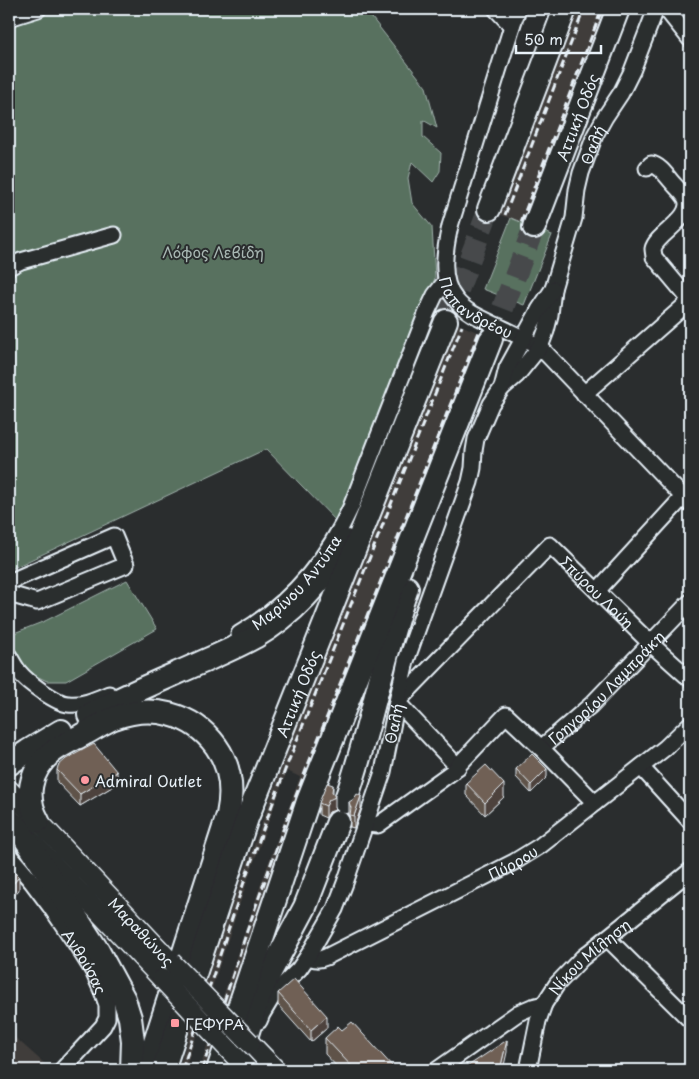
<svg xmlns="http://www.w3.org/2000/svg" width="699" height="1079" font-family="'Playpen Sans',sans-serif">
<style>
.built{fill:#3f3c3a}
.green{fill:#59715f;stroke:#a0b1ac}
.lines{fill:none;stroke-linecap:round;stroke-linejoin:round}
.highway-tunnel{stroke:#464a4c;stroke-width:22;stroke-dasharray:22 11;stroke-linecap:butt}
.minor-casing{stroke:#e8f1f8;stroke-width:19}
.major-casing{stroke:#e8f1f8;stroke-width:22}
.highway-casing{stroke:#e8f1f8;stroke-width:26}
.minor{stroke:#2a2d2e;stroke-width:15}
.major{stroke:#2a2d2e;stroke-width:19}
.highway{stroke:#2a2d2e;stroke-width:22}
.rail{stroke:#e8f1f8;stroke-width:3;stroke-dasharray:8 4;stroke-linecap:butt}
.major-bridge-casing{stroke:#e8f1f8;stroke-width:22;stroke-linecap:butt}
.major-bridge{stroke:#2a2d2e;stroke-width:19}
.wall{fill:#5f5349;stroke:#e8f1f8}
.shaded-wall{fill:#4e433c;stroke:#e8f1f8}
.building{fill:#6f6055;stroke:#e8f1f8}
.poi-dot{fill:#ff9aa2;stroke:#2a2d2e;stroke-width:2}
.labels{text-anchor:middle;dominant-baseline:central;stroke-width:4;stroke-linejoin:round;paint-order:stroke}
.street-label{font-size:15px;fill:#e8f1f8;stroke:#2a2d2e}
.park-label{font-size:15px;fill:#a8b7b3;stroke:#2a2d2e}
.poi-label{font-size:15px;fill:#e8f1f8;stroke:#2a2d2e;text-anchor:start}
</style>
<rect width="100%" height="100%" fill="#2a2d2e"/>
<filter id="ink" filterUnits="userSpaceOnUse"><feTurbulence type="fractalNoise" baseFrequency=".02" numOctaves="2"/><feDisplacementMap in="SourceGraphic" scale="10" xChannelSelector="R" yChannelSelector="G"/><feConvolveMatrix kernelMatrix="1 2 1 2 8 2 1 2 1" color-interpolation-filters="sRGB"/></filter>
<g filter="url(#ink)">
<g class="built">
<polygon points="575,9 610,9 527,225 496,213"/>
<polygon points="455,323 485,335 208,1070 199,1070 217,1014 263,878 300,777 287,771 249,876 185,1070 178,1070 224,928 281,769 305,698"/>
<polygon points="9,1032 45,1064 40,1070 9,1070"/>
</g>
<g class="green">
<polygon points="59,9 365,9 426,87 437,128 423,120 423,137 441,153 440,171 433,182 412,162 408,178 412,203 432,227 435,278 383,417 339,524 266,449 9,570 9,29 29,19"/>
<polygon points="511,218 552,235 524,305 483,289"/>
<polygon points="127,580 157,629 66,681 47,681 30,673 17,659 9,641 9,635 45,621"/>
</g>
<g class="lines">
<g class="highway-tunnel">
<polyline points="446,321 489,209"/>
<polyline points="491,339 534,227"/>
</g>
<g class="minor-casing">
<g id="minor">
<polyline points="496,9 512,26"/>
<path id="s1" d="M518,9L512,26L450,226C445,249 439,280 456,300C467,314 486,320 502,328C515,334 527,340 540,347L690,504"/>
<polyline points="666,9 690,39"/>
<polyline points="9,18 38,9"/>
<path d="M647,168L651,164C659,165 666,175 671,181C675,186 684,194 686,199C694,218 656,234 653,249C653,251 654,255 654,257L690,300"/>
<polyline points="9,267 21,261 114,235"/>
<path id="s2" d="M502,388L517,375L534,354L540,347L546,331L550,315L553,289L574,218L577,190L581,173L595,135L605,117L621,93L632,71L656,9"/>
<polyline points="584,394 690,301"/>
<polyline points="9,582 114,536 126,565 37,602 9,594"/>
<polyline points="597,591 683,497"/>
<path id="s3" d="M239,634C290,604 327,560 351,507L427,312L435,295L446,281"/>
<path d="M9,656C12,661 15,667 19,672C27,682 56,703 68,704C82,706 97,699 109,694"/>
<path id="s4" d="M541,748L591,705L690,602"/>
<path id="s5" d="M458,767L397,702L550,545L651,644L690,679"/>
<polyline points="641,767 690,821"/>
<polyline points="366,824 378,825 452,772 506,715 541,748 595,803"/>
<path id="s6" d="M9,855L32,882L50,906L76,944L93,971L102,991L107,1005V1018L103,1026L62,1070"/>
<polyline points="607,938 690,1020"/>
<path id="s7" d="M308,956C315,960 319,960 326,957L514,862L540,846L665,748L690,724"/>
<path id="s8" d="M259,1021L262,1014L274,994L299,969L308,956L335,909L345,883L383,772L397,702L406,661L470,482L473,468L474,451L476,439L491,404L502,388L507,368L539,310L553,289"/>
<polyline points="437,1070 518,1013 532,1007 544,1004"/>
<path id="s9" d="M528,1070L538,1021L544,1004L557,984L582,958L690,871"/>
</g>
</g>
<g class="major-casing">
<g id="major">
<path id="s10" d="M9,790L171,962"/>
<polyline points="9,817 162,979"/>
<polyline points="250,1043 276,1070"/>
</g>
</g>
<g class="highway-casing">
<g id="highway">
<polyline points="489,209 565,9"/>
<path id="s11" d="M534,227L618,9"/>
<path d="M89,715C124,695 162,680 200,663C218,655 237,647 255,637C294,614 324,580 346,541"/>
<polyline points="9,764 28,751 61,731"/>
<path d="M345,802C370,732 382,659 407,588"/>
<path d="M38,821C25,798 29,771 51,753C61,745 73,740 84,734C94,729 104,722 114,718C152,704 192,713 216,746C231,767 233,791 228,815L146,1070"/>
<polyline points="17,826 98,951 124,999 130,1018 133,1041 132,1070"/>
<polyline points="240,1057 257,1002 266,980 305,907 338,822"/>
<path id="s12" d="M163,1070L247,818L446,321"/>
<polyline points="218,1070 308,801 491,339"/>
</g>
</g>
<use href="#minor" class="minor"/>
<use href="#major" class="major"/>
<use href="#highway" class="highway"/>
<g class="rail">
<polyline points="505,215 584,9"/>
<polyline points="521,222 602,9"/>
<polyline points="182,1070 246,876 285,770 462,326"/>
<polyline points="202,1070 247,931 289,813 479,332"/>
</g>
<g class="major-bridge-casing">
<g id="major-bridge">
<polyline points="171,962 250,1043"/>
<polyline points="162,979 248,1070"/>
</g>
</g>
<use href="#major-bridge" class="major-bridge"/>
</g>
<g class="wall">
<polygon points="516,769 547,777 531,793 516,777"/>
<polygon points="57,770 117,784 80,806 57,782"/>
<polygon points="466,783 504,797 485,815 466,795"/>
<polygon points="333,793 335,810 329,812 326,818 319,815 319,803"/>
<polygon points="349,802 361,808 354,828 350,827 350,819 349,814"/>
<polygon points="278,993 327,1028 311,1042 278,1005"/>
<polygon points="342,1030 394,1070 340,1070 325,1054 325,1038"/>
</g>
<g class="shaded-wall">
<polygon points="547,769 547,777 531,793 531,785"/>
<polygon points="117,772 117,784 80,806 80,794"/>
<polygon points="504,784 504,797 485,815 485,803"/>
<polygon points="333,785 333,798 335,797 335,810 329,812 326,818 326,806 329,800"/>
<polygon points="361,796 361,808 354,828 354,816"/>
<polygon points="19,877 19,890 9,901 9,888"/>
<polygon points="327,1016 327,1028 311,1042 311,1030"/>
<polygon points="507,1040 507,1052 503,1070 500,1070"/>
</g>
<g class="building">
<polygon points="94,744 117,772 80,794 57,770 58,766 66,759"/>
<polygon points="532,754 547,769 531,785 516,769"/>
<polygon points="486,765 504,784 485,803 466,783"/>
<polygon points="327,783 333,785 332,792 335,797 329,800 326,806 319,803"/>
<polygon points="357,794 361,796 354,816 350,815 351,808 349,802 354,799"/>
<polygon points="9,867 19,877 9,888"/>
<polygon points="294,979 327,1016 311,1030 278,993"/>
<polygon points="352,1022 394,1068 392,1070 355,1070 325,1038 338,1026 342,1030"/>
<polygon points="507,1040 500,1070 462,1070"/>
</g>
</g>
<g class="poi-dot">
<circle cx="85" cy="780" r="5"/>
<rect x="170" y="1018" width="10" height="10" rx="2.5"/>
</g>
<g class="labels">
<g class="street-label">
<text stroke="none"><textPath href="#s11" startOffset="118">Αττική Οδός</textPath></text>
<text stroke="none"><textPath href="#s2" startOffset="266">Θαλή</textPath></text>
<text stroke="none"><textPath href="#s1" startOffset="324">Παπανδρέου</textPath></text>
<text stroke="none"><textPath href="#s3" startOffset="78">Μαρίνου Αντύπα</textPath></text>
<text stroke="none"><textPath href="#s5" startOffset="375">Σπύρου Λούη</textPath></text>
<text stroke="none"><textPath href="#s4" startOffset="89">Γρηγορίου Λαμπράκη</textPath></text>
<text stroke="none"><textPath href="#s12" startOffset="400">Αττική Οδός</textPath></text>
<text stroke="none"><textPath href="#s8" startOffset="331">Θαλή</textPath></text>
<text stroke="none"><textPath href="#s7" startOffset="228">Πύρρου</textPath></text>
<text stroke="none"><textPath href="#s10" startOffset="194">Μαραθώνος</textPath></text>
<text stroke="none"><textPath href="#s9" startOffset="134">Νίκου Μίληση</textPath></text>
<text stroke="none"><textPath href="#s6" startOffset="131">Ανθούσας</textPath></text>
</g>
<g class="park-label">
<text x="213" y="251">Λόφος Λεβίδη</text>
</g>
<g class="poi-label">
<text x="95" y="780">Admiral Outlet</text>
<text x="185" y="1023">ΓΕΦΥΡΑ</text>
</g>
</g>
<rect width="699" height="1079" fill="none" stroke="#2a2d2e" stroke-width="30"/>
<rect x="15" y="15" width="669" height="1049" fill="none" stroke="#e8f1f8" stroke-width="2" filter="url(#ink)"/>
<path d="M516 45v8h85v-8" fill="none" stroke="#e8f1f8" stroke-width="2.5"/>
<text x="524" y="45" font-size="15" fill="#e8f1f8" stroke="#2a2d2e" stroke-width="4" paint-order="stroke">50 m</text>
</svg>
